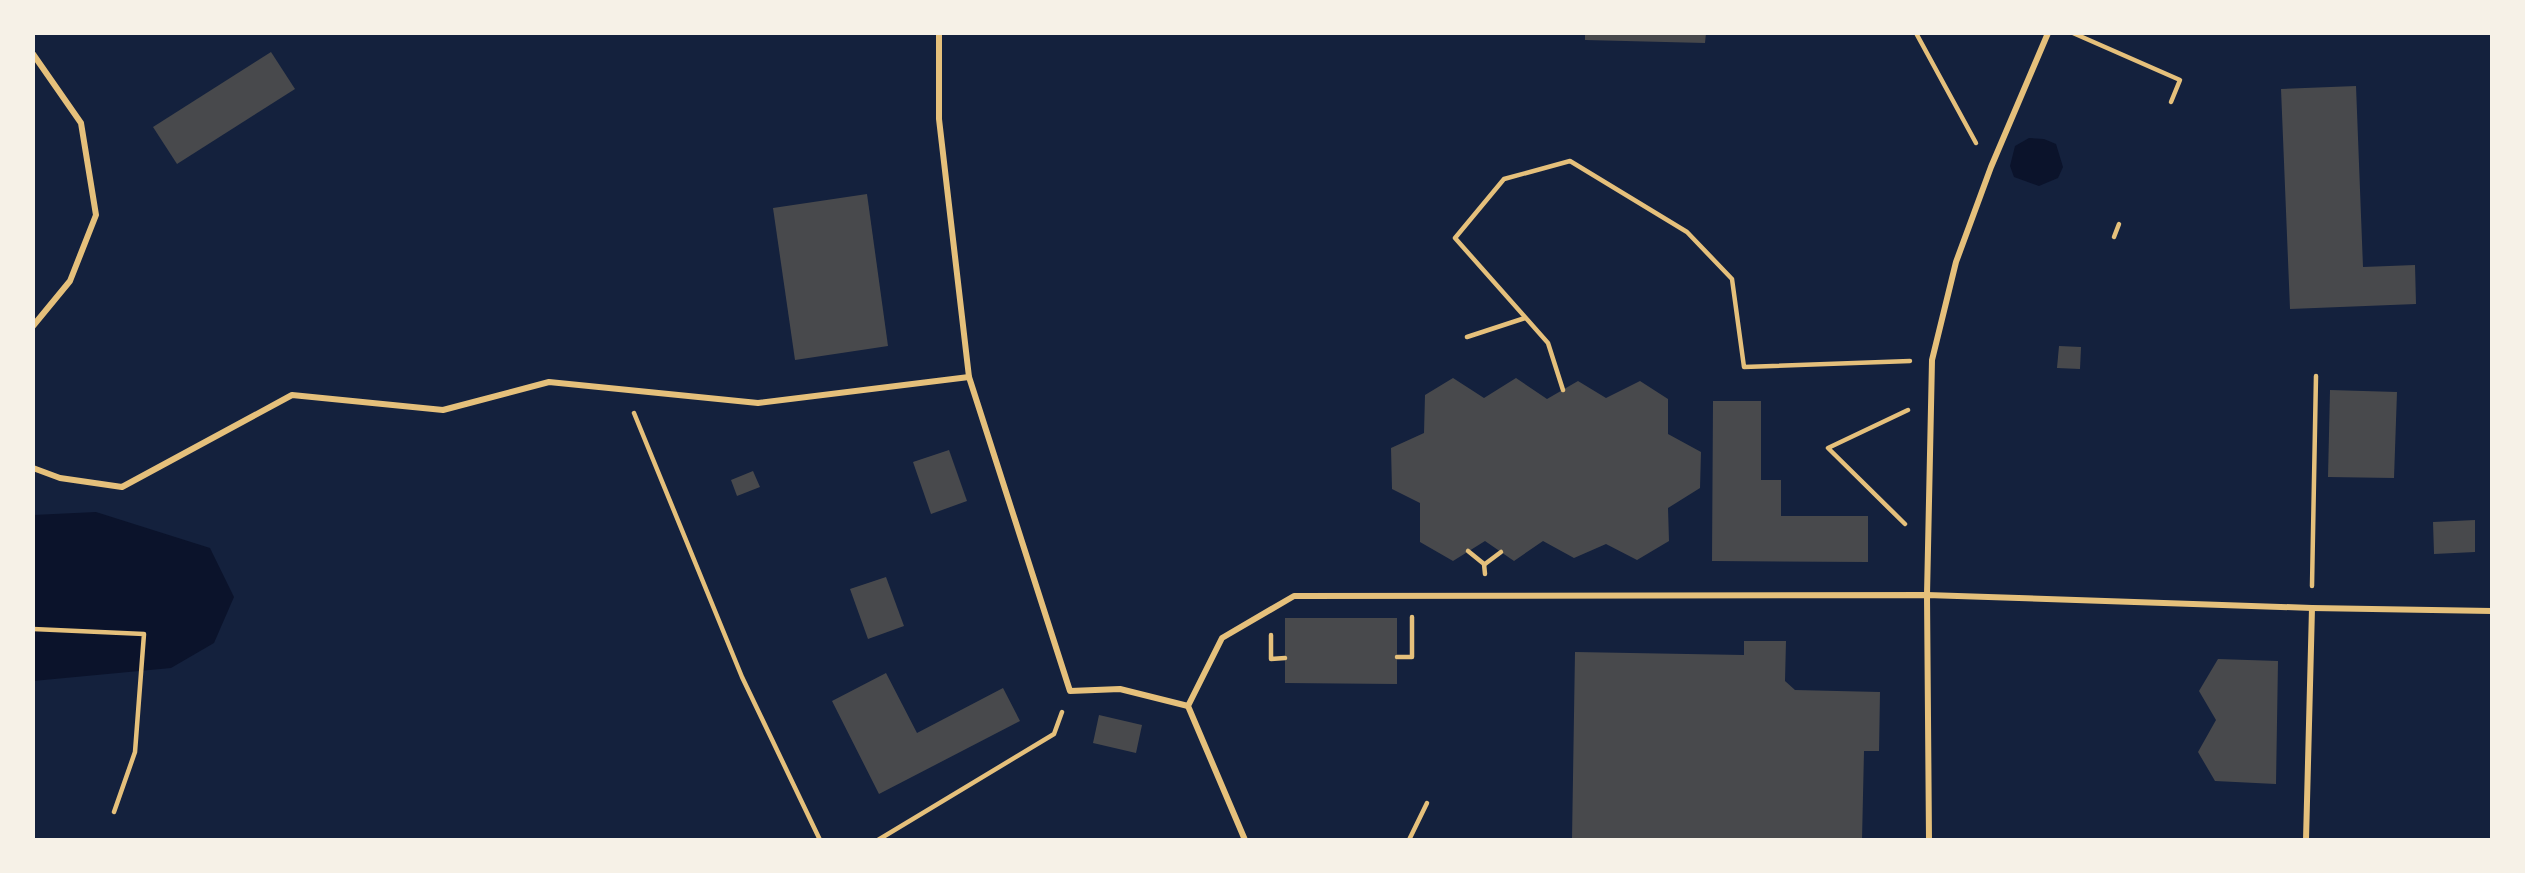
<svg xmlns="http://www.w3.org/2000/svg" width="2525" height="873" font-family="'PT Sans Narrow',sans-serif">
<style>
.water{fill:#0b132b}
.building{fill:#48494c}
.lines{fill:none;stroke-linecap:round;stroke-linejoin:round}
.path{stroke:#e5c07b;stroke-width:4.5}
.pedestrian{stroke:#e5c07b;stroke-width:6}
</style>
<rect width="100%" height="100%" fill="#14213d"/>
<g class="water">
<polygon points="2029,138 2044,139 2056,144 2063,167 2058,178 2039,186 2014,177 2010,166 2015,146"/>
<polygon points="96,512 210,548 234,597 214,643 171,668 33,681 33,515"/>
</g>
<g class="building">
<polygon points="1585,33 1706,33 1705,43 1585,40"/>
<polygon points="271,52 295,89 177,164 153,127"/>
<polygon points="2356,86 2363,267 2415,265 2416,304 2290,309 2281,89"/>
<polygon points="867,194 888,346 795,360 773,208"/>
<polygon points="2059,346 2081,347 2080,369 2057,368"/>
<polygon points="1453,378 1484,398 1516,378 1547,399 1578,381 1606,398 1640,381 1668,399 1668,434 1701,452 1700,488 1668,508 1669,541 1637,560 1606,544 1574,558 1543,541 1514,561 1485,541 1453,561 1420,542 1420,503 1392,489 1391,448 1424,433 1425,395"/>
<polygon points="2330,390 2397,392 2394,478 2328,477"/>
<polygon points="1713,401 1761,401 1761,480 1781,480 1781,516 1868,516 1868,562 1712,561"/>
<polygon points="949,450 967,501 931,514 913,462"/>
<polygon points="753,471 760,487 737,496 731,480"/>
<polygon points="2475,520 2475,552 2434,554 2433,522"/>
<polygon points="886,577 904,626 868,639 850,589"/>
<polygon points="1285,618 1397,618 1397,684 1285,683"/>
<polygon points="1744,641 1786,641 1785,681 1795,690 1880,692 1879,751 1864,751 1862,840 1572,840 1575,652 1744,655"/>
<polygon points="2218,659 2278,661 2276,784 2215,781 2198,752 2216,720 2199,691"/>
<polygon points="886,673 917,733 1003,688 1020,721 879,794 832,701"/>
<polygon points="1099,715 1142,725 1136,753 1093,743"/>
</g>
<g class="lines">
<g class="path">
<polyline points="1916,33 1976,143"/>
<polyline points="2073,33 2180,80 2171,102"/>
<polyline points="2114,237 2119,224"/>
<polyline points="1467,337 1525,318"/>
<polyline points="1563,390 1548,343 1455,238 1504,179 1570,161 1687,232 1732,279 1744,367 1910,361"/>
<polyline points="634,413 742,677 820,840"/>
<polyline points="1905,524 1828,448 1908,410"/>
<polyline points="1468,551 1484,564 1485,574"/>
<polyline points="1485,564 1501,552"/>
<polyline points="2312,586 2316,376"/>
<polyline points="33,629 144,634 135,752 114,812"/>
<polyline points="1271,635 1271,659 1285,658"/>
<polyline points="1397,657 1412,657 1412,617"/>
<polyline points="878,840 1054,734 1062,712"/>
<polyline points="1409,840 1427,803"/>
</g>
<g class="pedestrian">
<polyline points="939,33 939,119 969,377 1070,691 1120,689 1188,706"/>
<polyline points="33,54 81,123 96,215 70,281 33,326"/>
<polyline points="33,468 60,478 122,487 292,395 443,410 549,382 758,403 969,377"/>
<polyline points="1245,840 1188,706 1222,638 1294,596 1927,595 2312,608 2492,611"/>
<polyline points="1929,840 1927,595 1932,360 1956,262 1991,167 2048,33"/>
<polyline points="2306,840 2312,608"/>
</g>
</g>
<rect width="2525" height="873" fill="none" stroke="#f6f1e7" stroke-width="70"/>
</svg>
